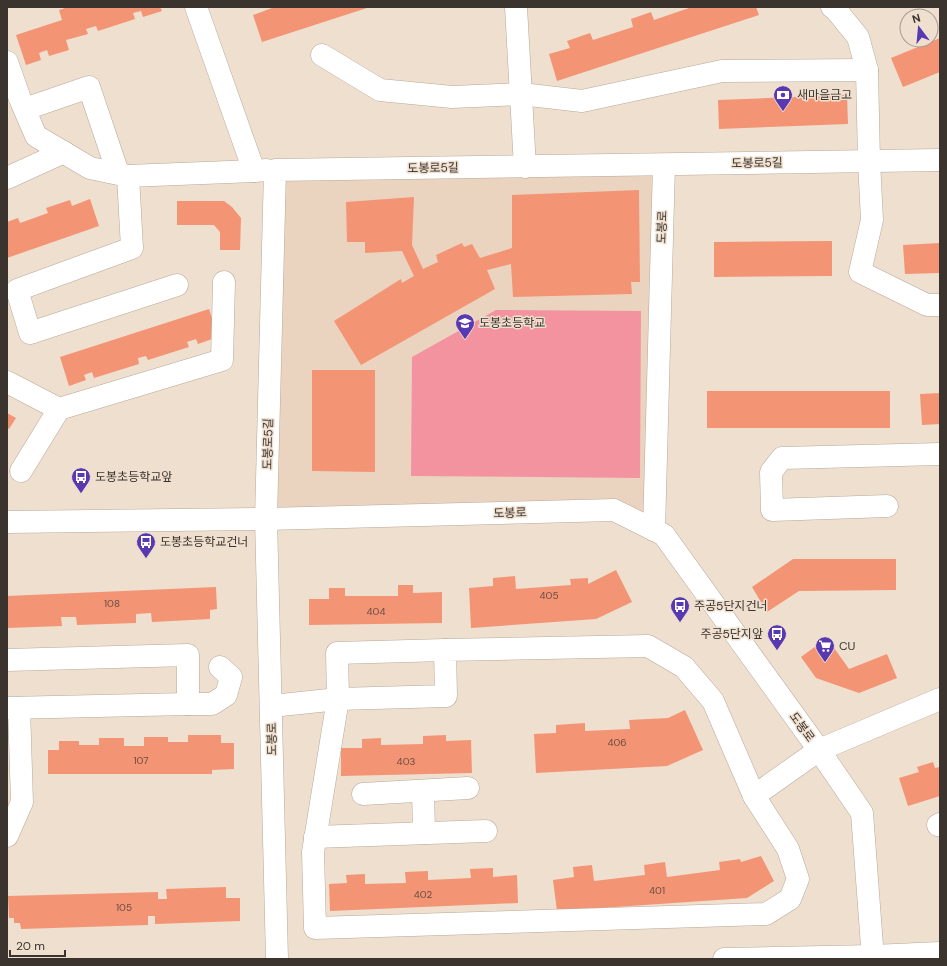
<svg xmlns="http://www.w3.org/2000/svg" width="947" height="966" font-family="'DM Sans','Noto Sans KR',sans-serif">
<style>
.built{fill:#ead4bf}
.green{fill:#f393a0}
.building{fill:#f39475}
.lines{fill:none;stroke-linecap:round;stroke-linejoin:round}
.minor-casing{stroke:#b8a899;stroke-width:23}
.minor{stroke:#fff;stroke-width:22}
.labels{text-anchor:middle;dominant-baseline:central;stroke-width:3;stroke-linejoin:round;paint-order:stroke}
.number-label{font-size:10px;fill:#694c40}
.poi-label{font-size:12px;fill:#3b342e;stroke:#efdfcf;text-anchor:start}
.street-label{font-size:12px;fill:#3b342e;stroke:#efdfcf}
</style>
<rect width="100%" height="100%" fill="#efdfcf"/>
<polygon class="built" points="664,165 654,530 614,510 266,519 275,170"/>
<polygon class="green" points="496,310 641,311 640,478 411,476 412,357"/>
<g class="building">
<polygon points="68,7 160,7 162,11 143,17 141,11 133,13 135,19 98,31 96,26 86,29 88,34 66,40 69,50 49,56 47,50 39,53 41,60 26,65 16,35 62,20 59,10"/>
<polygon points="272,7 370,7 262,42 253,15 272,8"/>
<polygon points="692,7 756,7 759,15 557,81 549,54 570,48 567,41 590,33 593,40 633,27 631,19 651,12 654,20"/>
<polygon points="940,38 940,72 903,87 891,58"/>
<polygon points="847,95 848,124 719,129 718,100"/>
<polygon points="639,190 640,282 631,282 632,294 513,297 511,264 487,270 495,289 361,365 334,321 401,279 402,283 414,276 402,251 365,253 365,242 347,242 346,202 414,197 412,245 423,269 438,262 436,255 462,243 464,247 472,244 480,258 512,248 512,195"/>
<polygon points="90,199 99,226 7,258 7,222 18,218 20,223 48,213 46,208 70,200 72,206"/>
<polygon points="177,201 224,201 232,207 241,218 240,250 220,250 220,232 214,225 177,225"/>
<polygon points="832,241 832,276 714,277 714,242"/>
<polygon points="940,243 940,273 905,274 903,245"/>
<polygon points="209,309 218,337 198,344 196,339 187,342 189,347 148,360 146,356 138,358 139,364 94,378 92,372 84,375 86,380 69,386 60,357"/>
<polygon points="312,370 375,370 375,472 312,471"/>
<rect x="707" y="391" width="183" height="37"/>
<polygon points="940,393 940,424 922,425 920,394"/>
<polygon points="7,413 16,418 9,429 7,428"/>
<polygon points="793,559 896,559 896,590 799,591 767,612 752,587"/>
<polygon points="616,570 632,602 596,619 471,628 469,588 493,586 493,578 515,576 516,589 571,585 570,579 588,578 588,584"/>
<polygon points="398,585 413,585 413,593 442,592 442,623 309,625 309,599 329,599 329,588 345,588 345,596 398,596"/>
<polygon points="216,587 217,609 210,610 210,619 152,622 151,613 136,614 136,623 77,625 76,617 61,617 62,626 7,628 7,596"/>
<polygon points="827,638 849,669 887,654 897,678 859,693 816,678 801,657"/>
<polygon points="685,710 703,750 667,766 536,773 534,734 556,733 556,725 585,723 585,731 630,729 629,720 668,718"/>
<polygon points="188,735 221,735 221,743 234,743 234,769 212,770 212,774 48,774 48,750 59,750 59,741 79,741 79,745 99,745 99,738 124,738 124,746 144,746 144,737 168,737 168,742 188,742"/>
<polygon points="446,735 446,741 471,740 472,773 341,776 341,748 362,748 362,739 381,738 381,745 423,744 423,736"/>
<polygon points="933,762 935,768 940,767 940,796 908,806 899,778 919,772 917,767"/>
<polygon points="761,856 774,881 747,898 557,911 553,880 574,877 573,867 592,865 594,881 645,875 644,865 665,862 667,877 720,870 719,862 740,859 741,862"/>
<polygon points="493,868 493,877 517,875 518,903 330,911 329,884 347,883 346,875 365,874 365,884 406,883 405,872 428,871 428,880 471,878 470,869"/>
<polygon points="226,887 226,898 240,898 240,921 155,924 155,916 148,916 148,925 21,929 20,923 14,923 14,918 9,918 8,896 158,892 158,899 167,899 166,889"/>
</g>
<g class="lines">
<g class="minor-casing">
<g id="minor">
<polyline points="196,7 254,171 267,170"/>
<polyline points="516,7 525,167"/>
<polyline points="832,7 836,10 858,37 867,70"/>
<polyline points="322,55 380,90 452,97 521,94 582,101 722,71 867,70 869,161 872,220 860,272 927,305 940,305"/>
<polyline points="7,62 20,99 36,136 90,168 128,176 254,171"/>
<polyline points="25,109 89,87 118,173"/>
<polyline points="128,176 132,248 17,290 30,333 177,285"/>
<polyline points="7,178 64,152"/>
<polyline points="7,382 59,409 222,360 224,282"/>
<polyline points="21,471 59,409"/>
<polyline points="887,506 772,510 771,472 782,458 940,454"/>
<polyline points="7,522 266,519 614,510 664,535 819,750 862,813 873,959"/>
<polyline points="654,530 664,165"/>
<polyline points="445,650 337,653 338,699 313,852 315,928 766,914 790,899 798,879 788,849 754,796"/>
<polyline points="7,660 188,655 188,704 7,708"/>
<polyline points="188,704 212,704 226,695 231,677 220,667"/>
<polyline points="272,706 338,699 446,696 445,650 648,646 684,667 713,701 754,796 819,750 940,699"/>
<polyline points="423,791 424,833"/>
<polyline points="363,794 468,788"/>
<polyline points="938,825 940,824"/>
<polyline points="7,836 22,802 19,708"/>
<polyline points="315,837 486,831"/>
<polyline points="277,959 266,519 275,170 940,160"/>
<polyline points="724,959 873,956 940,953"/>
</g>
</g>
<use href="#minor" class="minor"/>
</g>
<defs>
<g id="bank-pin" transform="scale(1)"><path d="M0 17L-7.5 6A9.5 9.5 0 1 1 7.5 6Z" fill="#5939b1" stroke="#efdfcf"/><path d="M-6-4H6V4H-6ZM0-2.3a2.3 2.3 0 1 0 0 4.6a2.3 2.3 0 1 0 0-4.6Z" fill="#fff"/></g>
<g id="school-pin" transform="scale(1)"><path d="M0 17L-7.5 6A9.5 9.5 0 1 1 7.5 6Z" fill="#5939b1" stroke="#efdfcf"/><path d="M0-5L7-2L0 1L-7-2ZM-4 1L0 2.5L4 1V4Q0 6-4 4Z" fill="#fff"/></g>
<g id="bus-pin" transform="scale(1)"><path d="M0 17L-7.5 6A9.5 9.5 0 1 1 7.5 6Z" fill="#5939b1" stroke="#efdfcf"/><path d="M-5-6H5V4H4V6H2V4H-2V6H-4V4H-5ZM-3.5-4V0h7V-4ZM-3.5 1.2v1.5H-2V1.2ZM2 1.2v1.5H3.5V1.2Z" fill="#fff"/></g>
<g id="supermarket-pin" transform="scale(1)"><path d="M0 17L-7.5 6A9.5 9.5 0 1 1 7.5 6Z" fill="#5939b1" stroke="#efdfcf"/><path d="M-6-5.5h2.5l.6 2H6L4.5 2H-2.5L-4.4-4H-6ZM-1.5 3.2a1.3 1.3 0 1 0 .1 0ZM3 3.2a1.3 1.3 0 1 0 .1 0Z" fill="#fff"/></g>
</defs>
<g fill-rule="evenodd">
<use href="#bank-pin" x="783" y="95"/>
<use href="#school-pin" x="465" y="323"/>
<use href="#bus-pin" x="81" y="477"/>
<use href="#bus-pin" x="146" y="542"/>
<use href="#bus-pin" x="680" y="606"/>
<use href="#bus-pin" x="777" y="634"/>
<use href="#supermarket-pin" x="825" y="646"/>
</g>
<g class="labels">
<g class="number-label">
<text x="549" y="595">405</text>
<text x="112" y="603">108</text>
<text x="376" y="611">404</text>
<text x="617" y="742">406</text>
<text x="141" y="760">107</text>
<text x="406" y="761">403</text>
<text x="657" y="890">401</text>
<text x="423" y="894">402</text>
<text x="124" y="907">105</text>
</g>
<g class="poi-label">
<text x="797" y="95">새마을금고</text>
<text x="479" y="323">도봉초등학교</text>
<text x="95" y="477">도봉초등학교앞</text>
<text x="160" y="542">도봉초등학교건너</text>
<text x="694" y="606">주공5단지건너</text>
<text x="763" y="634" text-anchor="end">주공5단지앞</text>
<text x="839" y="646">CU</text>
</g>
<g class="street-label">
<text transform="translate(757 163) rotate(-1)">도봉로5길</text>
<text transform="translate(433 168) rotate(-1)">도봉로5길</text>
<text transform="translate(662 227) rotate(-88)">도봉로</text>
<text transform="translate(268 444) rotate(-89)">도봉로5길</text>
<text transform="translate(510 513) rotate(-2)">도봉로</text>
<text transform="translate(802 727) rotate(54)">도봉로</text>
<text transform="translate(272 739) rotate(-91)">도봉로</text>
</g>
</g>
<rect width="947" height="966" fill="none" stroke="#3b342e" stroke-width="16"/>
<g transform="translate(919 28) rotate(344)"><circle r="19" fill="#efdfcf" stroke="#a79b8f"/>
<path d="M0-3L7 15L0 10L-7 15Z" fill="#5939b1"/>
<text y="-6" font-size="11" font-weight="bold" text-anchor="middle" fill="#3b342e">N</text>
</g>
<path d="M10 950v6h55v-6" fill="none" stroke="#3b342e" stroke-width="2"/>
<text x="16" y="950" font-size="12" fill="#3b342e" stroke="#efdfcf" stroke-width="3" paint-order="stroke">20 m</text>
</svg>
